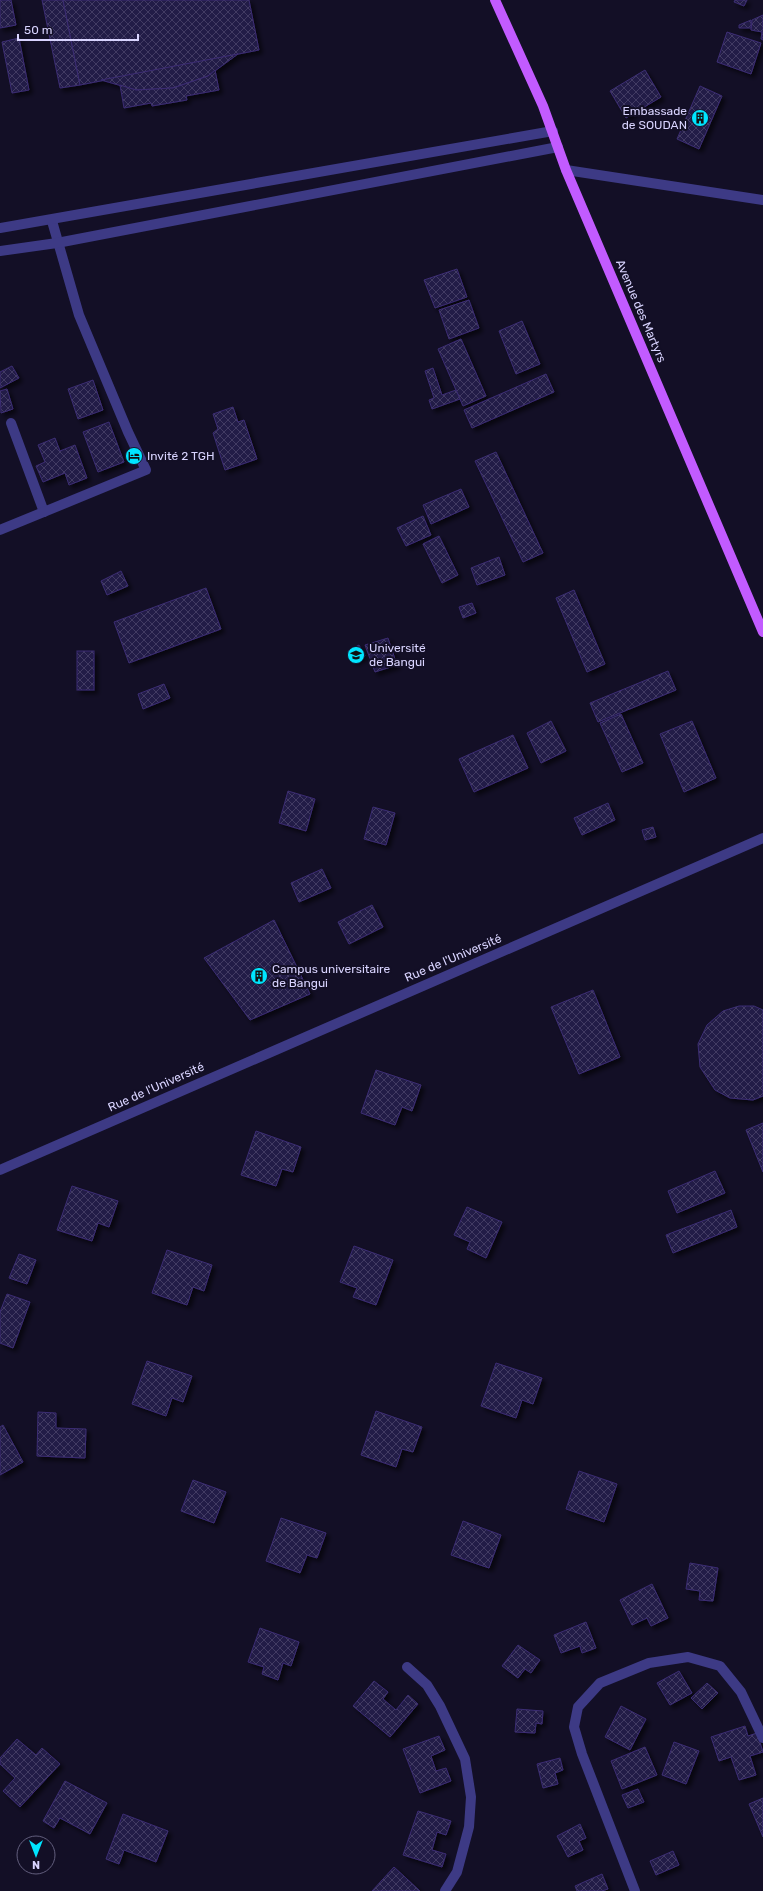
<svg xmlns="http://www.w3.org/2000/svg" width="763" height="1891" font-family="Rubik,sans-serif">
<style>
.building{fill:url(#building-cross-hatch);stroke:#3b2d73;filter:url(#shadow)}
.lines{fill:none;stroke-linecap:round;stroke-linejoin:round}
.minor{stroke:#3d3a85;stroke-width:10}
.tertiary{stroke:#3d3a85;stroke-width:10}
.primary{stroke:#c25bff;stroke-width:10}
.labels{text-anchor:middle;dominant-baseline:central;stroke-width:4;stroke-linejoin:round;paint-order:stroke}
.poi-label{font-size:12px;fill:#d9d4ff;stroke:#130f26;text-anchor:start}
.street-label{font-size:12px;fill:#d9d4ff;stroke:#130f26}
</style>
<defs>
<pattern id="building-cross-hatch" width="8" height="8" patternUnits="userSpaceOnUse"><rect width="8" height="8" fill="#241b47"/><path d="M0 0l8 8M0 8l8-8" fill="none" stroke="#433b63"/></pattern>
<filter id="shadow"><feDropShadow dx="3.5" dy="3.5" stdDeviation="2" flood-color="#0009"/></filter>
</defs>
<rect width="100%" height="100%" fill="#130f26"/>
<g class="building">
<polygon points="0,0 11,0 16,25 0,28"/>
<polygon points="42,0 63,0 80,85 60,88"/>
<polygon points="63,0 249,0 259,50 80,85"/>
<polygon points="735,0 747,0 744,6 734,2"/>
<polygon points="763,15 763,40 761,39 762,32 751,30 752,20"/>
<polygon points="751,20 751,28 739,28 739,25"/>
<polygon points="727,32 761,43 751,74 717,62"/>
<polygon points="19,38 29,90 12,93 2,42"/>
<polygon points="238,54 208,76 173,88 136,90 101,80"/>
<polygon points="215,70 219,90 186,96 187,100 152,106 151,103 124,108 120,85 136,90 173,88 208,76"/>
<polygon points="645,70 661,97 626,118 610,91"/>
<polygon points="700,86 722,96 699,149 677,139"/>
<polygon points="457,269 467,297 435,308 424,280"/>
<polygon points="469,300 479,328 449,339 439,310"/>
<polygon points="522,321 540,364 516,374 499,331"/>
<polygon points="461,339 486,396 463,406 438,349"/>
<polygon points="12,366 19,378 0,388 0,372"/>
<polygon points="433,368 442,395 456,390 460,399 432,409 429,400 434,398 425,371"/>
<polygon points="546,374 554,392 472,428 464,410"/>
<polygon points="93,380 103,410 78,419 68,389"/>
<polygon points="7,389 13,409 1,413 0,391"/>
<polygon points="233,407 238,422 244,420 257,459 225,470 213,433 218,429 213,414"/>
<polygon points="109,422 124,462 98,472 83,432"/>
<polygon points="55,438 60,451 75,445 87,478 69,485 65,473 43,482 36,466 45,462 38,445"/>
<polygon points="496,452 543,553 523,562 475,461"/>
<polygon points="461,489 469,507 431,524 423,505"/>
<polygon points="423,516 431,535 406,546 397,528"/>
<polygon points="439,536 458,575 442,583 423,544"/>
<polygon points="499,557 505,575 477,585 471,568"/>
<polygon points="121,571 128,586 107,595 101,581"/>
<polygon points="206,588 221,629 129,663 114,622"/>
<polygon points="574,590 605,664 587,672 556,598"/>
<polygon points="472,603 476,613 463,618 459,607"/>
<polygon points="388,638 397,665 375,672 365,645"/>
<polygon points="359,645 365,656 353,662 348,651"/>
<rect x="77" y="651" width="17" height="39"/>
<polygon points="668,671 676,690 598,722 590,703"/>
<polygon points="164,684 170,698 143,709 138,694"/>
<polygon points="621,714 643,763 622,772 600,723"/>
<polygon points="551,721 566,751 541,763 527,733"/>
<polygon points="692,721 716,778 684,792 660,734"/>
<polygon points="513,735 528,768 474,792 459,759"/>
<polygon points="288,791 315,799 306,831 279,823"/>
<polygon points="608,803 615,820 582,835 574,818"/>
<polygon points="373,807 395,813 386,845 364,839"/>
<polygon points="653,827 656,837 645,840 642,830"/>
<polygon points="322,869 331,888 299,902 291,883"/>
<polygon points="372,905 383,927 349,944 338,922"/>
<polygon points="274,920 310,994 250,1020 204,958"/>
<polygon points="593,990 620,1057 579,1074 551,1007"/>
<polygon points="739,1006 754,1006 763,1010 763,1096 753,1100 730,1098 715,1090 700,1067 698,1044 707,1025 723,1011"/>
<polygon points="376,1070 421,1085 412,1111 402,1107 395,1125 361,1113"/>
<polygon points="763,1123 763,1172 746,1130"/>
<polygon points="256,1131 301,1147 293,1172 282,1169 276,1186 241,1175"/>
<polygon points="715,1171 725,1193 677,1213 668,1191"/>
<polygon points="72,1186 118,1201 109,1227 98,1223 92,1241 57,1230"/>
<polygon points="467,1207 502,1222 486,1258 467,1249 470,1242 454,1235"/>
<polygon points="731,1210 737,1227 673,1253 666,1235"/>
<polygon points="354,1246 393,1260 376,1305 353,1297 357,1288 340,1282"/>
<polygon points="167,1250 212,1265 204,1291 193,1287 187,1305 152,1293"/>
<polygon points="19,1254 36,1260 27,1284 9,1278"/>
<polygon points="7,1294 30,1302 13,1348 0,1343 0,1312"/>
<polygon points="147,1361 192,1376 183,1402 172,1398 166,1416 132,1404"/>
<polygon points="496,1363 542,1378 533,1404 522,1400 516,1418 481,1406"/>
<polygon points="376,1411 422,1427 413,1452 402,1449 396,1467 361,1455"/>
<polygon points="38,1412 56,1413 56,1428 86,1429 85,1458 37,1456"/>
<polygon points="3,1425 23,1462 0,1475 0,1427"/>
<polygon points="579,1471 617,1484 604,1522 566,1509"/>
<polygon points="193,1480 226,1492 214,1523 181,1511"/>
<polygon points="281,1518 326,1533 317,1558 307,1555 300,1573 266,1561"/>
<polygon points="463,1521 501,1535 489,1568 451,1555"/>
<polygon points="690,1563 718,1568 713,1601 699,1600 700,1591 686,1589"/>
<polygon points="652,1584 668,1618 651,1626 647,1618 632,1625 620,1600"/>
<polygon points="586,1622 596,1648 582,1653 580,1646 561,1653 554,1635"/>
<polygon points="260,1628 299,1642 291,1666 283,1663 278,1680 262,1674 264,1667 248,1662"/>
<polygon points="518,1645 540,1660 531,1673 525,1669 518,1678 502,1666"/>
<polygon points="679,1671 692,1693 670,1705 657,1683"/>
<polygon points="374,1681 388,1692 383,1699 396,1710 408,1695 418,1704 390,1737 353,1706"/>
<polygon points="707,1683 718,1693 702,1709 691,1698"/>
<polygon points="621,1706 646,1719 630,1750 605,1737"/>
<polygon points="517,1709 543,1711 542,1724 536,1723 535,1733 515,1732"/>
<polygon points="745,1726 748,1736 757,1733 763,1752 750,1756 756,1775 739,1780 731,1757 719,1761 711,1737"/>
<polygon points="439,1736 445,1750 431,1756 436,1771 446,1768 451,1781 420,1793 403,1749"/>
<polygon points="17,1739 36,1755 42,1748 60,1764 20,1807 3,1791 15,1778 0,1764 0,1758"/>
<polygon points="674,1742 699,1751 686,1784 662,1775"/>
<polygon points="645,1747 657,1775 622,1789 611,1761"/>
<polygon points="560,1758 563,1770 555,1773 558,1784 543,1788 537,1764"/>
<polygon points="65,1781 107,1803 90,1834 60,1818 54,1828 43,1821"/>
<polygon points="638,1789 644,1802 628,1808 622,1795"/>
<polygon points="763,1798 763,1837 749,1804"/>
<polygon points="418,1811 451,1821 446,1835 437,1832 432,1850 446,1854 442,1867 403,1855"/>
<polygon points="123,1814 168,1831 156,1862 124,1850 119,1864 106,1859"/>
<polygon points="580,1824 586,1838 579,1841 583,1850 568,1857 557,1836"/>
<polygon points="673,1851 679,1865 656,1875 650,1861"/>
<polygon points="394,1867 420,1891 372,1891"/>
<polygon points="602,1874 608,1889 602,1891 577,1891 575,1886"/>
</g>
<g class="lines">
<g class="minor">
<polyline points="566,170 763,200"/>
<polyline points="11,423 44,512"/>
<polyline points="0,530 146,470 128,432 79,315 52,221"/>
<polyline points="407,1667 427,1685 440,1706 465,1759 471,1797 469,1827 457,1872 445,1891"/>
<polyline points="635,1891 582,1754 574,1727 578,1707 600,1683 649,1663 688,1657 720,1666 741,1692 763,1738"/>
</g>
<g class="tertiary">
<polyline points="0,228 553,131"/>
<polyline points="0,251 57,243 558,147"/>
<polyline points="0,1170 763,838"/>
</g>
<polyline class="primary" points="495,0 543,106 566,170 763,632"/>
</g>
<defs>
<g id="building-disc" transform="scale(0.9)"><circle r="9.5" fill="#00e5ff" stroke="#130f26"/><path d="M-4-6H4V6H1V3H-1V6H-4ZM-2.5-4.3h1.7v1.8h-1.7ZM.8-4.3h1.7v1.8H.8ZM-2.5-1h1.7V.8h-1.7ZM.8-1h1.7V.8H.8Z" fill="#111"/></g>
<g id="hotel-disc" transform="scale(0.9)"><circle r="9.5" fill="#00e5ff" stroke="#130f26"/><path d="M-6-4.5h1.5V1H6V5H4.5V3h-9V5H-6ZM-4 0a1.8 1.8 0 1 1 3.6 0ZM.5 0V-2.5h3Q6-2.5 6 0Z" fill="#111"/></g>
<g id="university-disc" transform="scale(0.9)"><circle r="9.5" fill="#00e5ff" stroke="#130f26"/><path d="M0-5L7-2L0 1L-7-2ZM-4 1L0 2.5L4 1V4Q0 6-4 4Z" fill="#111"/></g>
</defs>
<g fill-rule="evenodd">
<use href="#building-disc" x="700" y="118"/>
<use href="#hotel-disc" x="134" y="456"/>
<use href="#university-disc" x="356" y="655"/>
<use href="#building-disc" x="259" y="976"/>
</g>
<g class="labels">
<g class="poi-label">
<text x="687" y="111" text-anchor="end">Embassade<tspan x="687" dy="14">de SOUDAN</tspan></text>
<text x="147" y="456">Invité 2 TGH</text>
<text x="369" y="648">Université<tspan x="369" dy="14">de Bangui</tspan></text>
<text x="272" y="969">Campus universitaire<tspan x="272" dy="14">de Bangui</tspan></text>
</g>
<g class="street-label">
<text transform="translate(641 311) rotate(67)">Avenue des Martyrs</text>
<text transform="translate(453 958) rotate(-23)">Rue de l'Université</text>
<text transform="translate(156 1087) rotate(-24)">Rue de l'Université</text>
</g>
</g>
<g transform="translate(36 1855) rotate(180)"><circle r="19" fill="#130f26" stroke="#625e7d"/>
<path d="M0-3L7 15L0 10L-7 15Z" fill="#00e5ff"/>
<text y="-6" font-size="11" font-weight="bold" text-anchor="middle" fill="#d9d4ff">N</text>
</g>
<path d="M18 34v6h120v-6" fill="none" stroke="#d9d4ff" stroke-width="2"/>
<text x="24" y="34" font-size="12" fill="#d9d4ff" stroke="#130f26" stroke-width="3" paint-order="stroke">50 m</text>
</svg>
